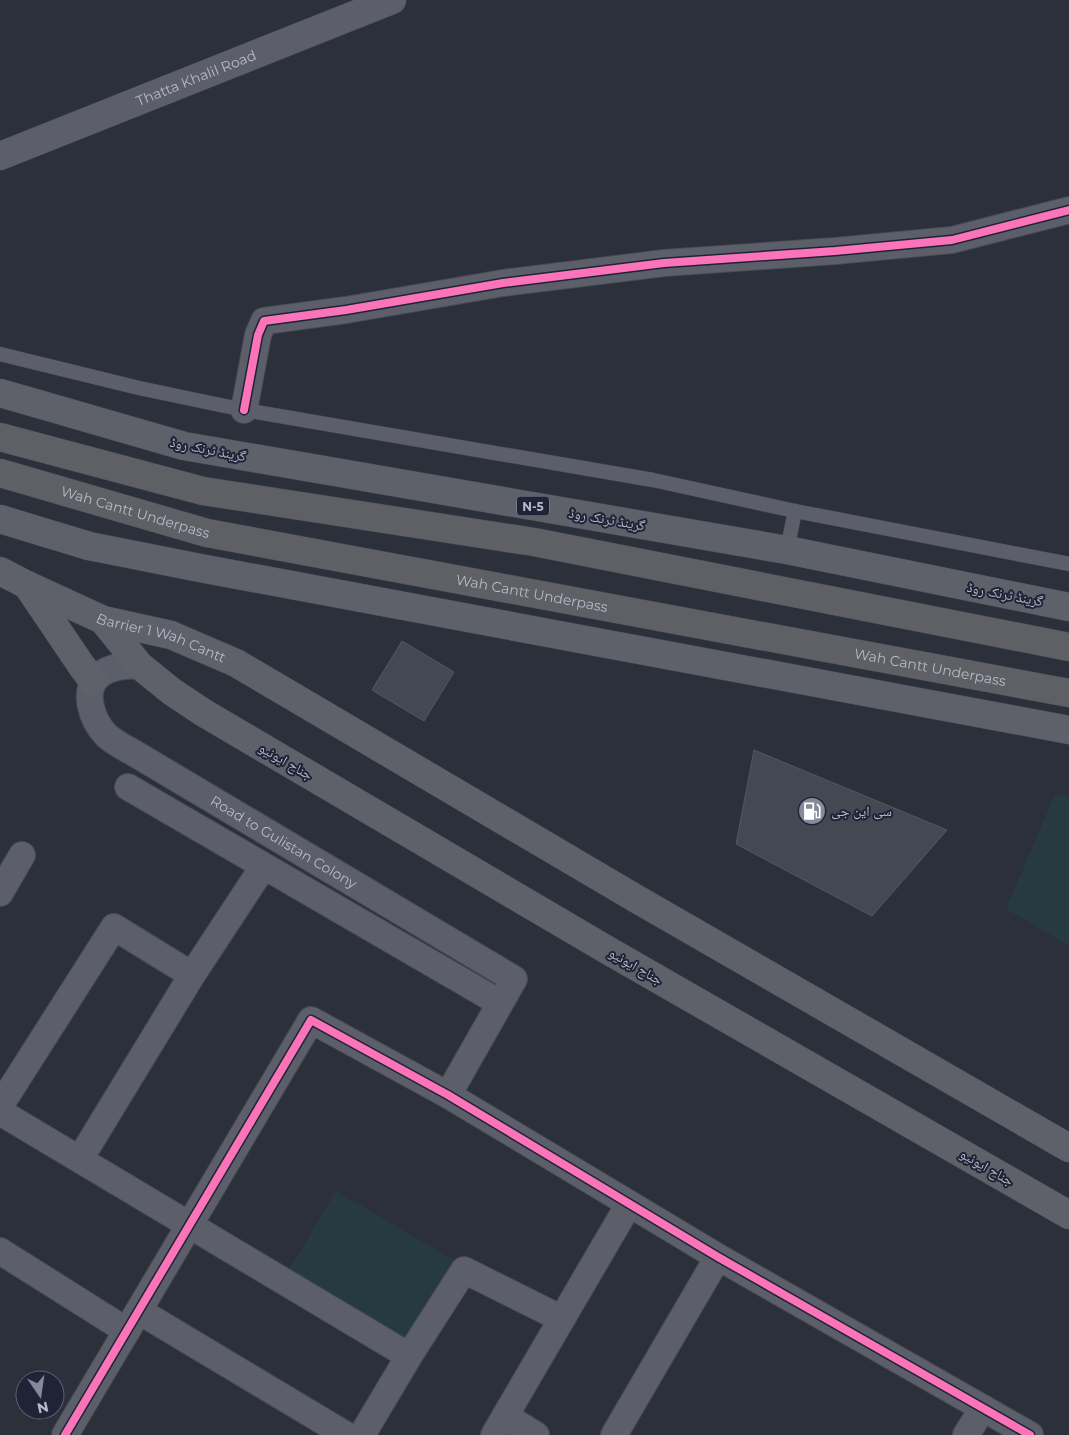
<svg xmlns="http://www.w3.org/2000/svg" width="1069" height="1435" font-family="Montserrat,'Noto Naskh Arabic',sans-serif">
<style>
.green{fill:#283a41}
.building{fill:#444852;stroke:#535862}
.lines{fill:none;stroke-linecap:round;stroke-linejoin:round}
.service-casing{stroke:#474b54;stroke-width:15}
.minor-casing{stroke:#474b54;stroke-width:28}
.tertiary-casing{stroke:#474b54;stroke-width:29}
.primary-casing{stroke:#494d57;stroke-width:29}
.trunk-casing{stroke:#484c56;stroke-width:29}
.service{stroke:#5c5f69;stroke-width:14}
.minor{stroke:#5c5f69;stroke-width:26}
.tertiary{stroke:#5c5f69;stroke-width:28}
.primary{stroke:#5f616a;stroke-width:28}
.trunk{stroke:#5e6066;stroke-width:28}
.cycleway-casing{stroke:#1e2436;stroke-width:11}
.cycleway{stroke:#fb73b8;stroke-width:8}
.labels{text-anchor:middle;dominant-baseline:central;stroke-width:4;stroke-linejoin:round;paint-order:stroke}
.shield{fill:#1e2436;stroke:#888e9e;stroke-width:1}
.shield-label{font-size:12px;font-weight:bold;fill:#b6bbcb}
.street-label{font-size:14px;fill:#b6bbcb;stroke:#1e2436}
.poi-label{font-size:14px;fill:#b6bbcb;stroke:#1e2436;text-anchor:start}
</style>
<rect width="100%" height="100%" fill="#2b303b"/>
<g class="green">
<polygon points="1055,794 1069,797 1069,946 1006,909"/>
<polygon points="336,1191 457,1262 404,1351 283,1280"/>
</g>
<g class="building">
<polygon points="402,641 454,672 424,721 372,690"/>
<polygon points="754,750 947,830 872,916 736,844"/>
</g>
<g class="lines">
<g class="service-casing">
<g id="service">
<polyline points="0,354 139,388 244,410 653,480 795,511 1069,564"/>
<polyline points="787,550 795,511"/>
</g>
</g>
<g class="minor-casing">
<g id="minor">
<polyline points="244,410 258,335 264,321 346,310 503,283 664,263 835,251 952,240 1069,210"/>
<path id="s1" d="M139,665C126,666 112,666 101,674C80,688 92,721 107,736C115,743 125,748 134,753L514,979L448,1095"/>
<polyline points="128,787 500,1003"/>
<polyline points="0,893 22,855"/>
<polyline points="0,1106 114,927 192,975"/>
<polyline points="0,1112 409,1356 464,1270 562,1319"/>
<polyline points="80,1159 192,975 263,867"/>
<polyline points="0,1251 127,1331"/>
<polyline points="139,1311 346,1435"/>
<polyline points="505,1416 536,1435"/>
<polyline points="65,1435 311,1020 448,1095 718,1257 1030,1435"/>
<polyline points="362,1435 409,1356"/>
<polyline points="494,1435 629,1204"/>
<polyline points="614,1435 718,1257"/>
<polyline points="966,1435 983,1408"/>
</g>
</g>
<g class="tertiary-casing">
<g id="tertiary">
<path id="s2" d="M0,156L392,0"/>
</g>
</g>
<g class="primary-casing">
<g id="primary">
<polyline points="0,393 184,446 787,550 1069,607"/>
<polyline points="0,519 89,546 200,568 1069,730"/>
<path id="s3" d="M0,571L27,585L103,620L171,635L236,663L635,898L1069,1148"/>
<polyline points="27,585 81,665 93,681"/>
<polyline points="103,620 139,665 171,691 204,713 609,951 1069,1215"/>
</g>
</g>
<g class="trunk-casing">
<g id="trunk">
<polyline points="0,437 203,491 534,542 1069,647"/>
<path id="s4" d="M0,473L207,533L1069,693"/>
</g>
</g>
<use href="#service" class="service"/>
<use href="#minor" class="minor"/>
<use href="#tertiary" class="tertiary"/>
<use href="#primary" class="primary"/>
<use href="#trunk" class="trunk"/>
<g class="cycleway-casing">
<g id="cycleway">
<polyline points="244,410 258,335 264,321 346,310 503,283 664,263 835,251 952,240 1069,210"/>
<polyline points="65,1435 311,1020 448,1095 718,1257 1030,1435"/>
</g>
</g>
<use href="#cycleway" class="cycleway"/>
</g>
<defs>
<g id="fuel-disc" transform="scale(1.4375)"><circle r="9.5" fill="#858a99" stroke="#1e2436"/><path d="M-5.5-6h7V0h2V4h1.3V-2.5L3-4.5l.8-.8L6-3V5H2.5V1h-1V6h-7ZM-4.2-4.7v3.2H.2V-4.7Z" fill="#fff"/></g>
</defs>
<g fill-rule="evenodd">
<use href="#fuel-disc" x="812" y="811"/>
</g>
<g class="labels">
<rect class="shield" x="517" y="496.5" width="32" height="19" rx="4"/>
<g class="shield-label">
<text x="533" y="506">N-5</text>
</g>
<g class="street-label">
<text stroke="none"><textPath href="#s2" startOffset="211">Thatta Khalil Road</textPath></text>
<text transform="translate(208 449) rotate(11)">گرینڈ ٹرنک روڈ</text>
<text stroke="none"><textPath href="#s4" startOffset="141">Wah Cantt Underpass</textPath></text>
<text transform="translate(607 519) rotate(10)">گرینڈ ٹرنک روڈ</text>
<text stroke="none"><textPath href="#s4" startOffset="546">Wah Cantt Underpass</textPath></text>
<text transform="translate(1005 594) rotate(11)">گرینڈ ٹرنک روڈ</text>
<text stroke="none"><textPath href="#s3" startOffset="175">Barrier 1 Wah Cantt</textPath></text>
<text stroke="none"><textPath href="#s4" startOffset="951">Wah Cantt Underpass</textPath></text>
<text transform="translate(286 761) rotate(30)">جناح ایونیو</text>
<text stroke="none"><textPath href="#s1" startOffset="316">Road to Gulistan Colony</textPath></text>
<text transform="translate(636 966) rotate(30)">جناح ایونیو</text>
<text transform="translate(987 1167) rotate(30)">جناح ایونیو</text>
</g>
<g class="poi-label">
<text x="831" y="811">سی این جی</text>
</g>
</g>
<g transform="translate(40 1395) rotate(167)"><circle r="24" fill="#1e2436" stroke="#5b6072"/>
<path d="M0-4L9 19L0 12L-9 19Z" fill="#858a99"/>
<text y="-8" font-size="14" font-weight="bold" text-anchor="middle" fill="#b6bbcb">N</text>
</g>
</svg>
